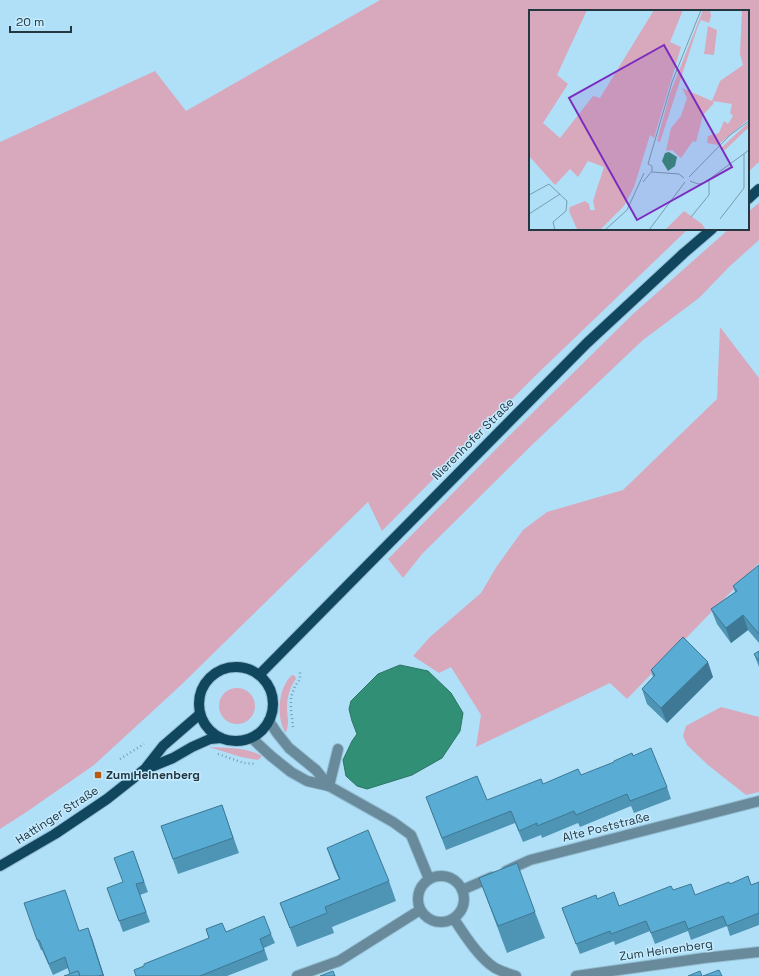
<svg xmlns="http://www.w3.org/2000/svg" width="759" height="976" font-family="'Space Grotesk',sans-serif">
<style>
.green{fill:#d8a8bd}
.water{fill:#308f74;stroke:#2c7564}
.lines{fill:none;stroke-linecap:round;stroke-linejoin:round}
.minor-casing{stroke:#94bed3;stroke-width:12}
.major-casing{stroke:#94bed3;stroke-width:12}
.path{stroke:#779cae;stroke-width:2.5;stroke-dasharray:1 3;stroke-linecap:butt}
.minor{stroke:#698a9a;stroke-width:10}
.major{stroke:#11475e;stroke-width:10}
.wall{fill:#4d94b5}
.shaded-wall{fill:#3e7894}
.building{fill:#59acd3;stroke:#3e7894}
.poi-dot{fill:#b95a12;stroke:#c5ebff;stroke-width:1.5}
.labels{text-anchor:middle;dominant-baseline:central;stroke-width:3;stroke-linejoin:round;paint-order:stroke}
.street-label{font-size:12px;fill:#233740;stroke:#c5ebff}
.poi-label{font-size:12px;font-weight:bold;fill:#233740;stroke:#c5ebff;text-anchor:start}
.inset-road{fill:none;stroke:#789cae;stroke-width:1}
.view{fill:#7b2cbf;fill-opacity:0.15;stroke:#7b2cbf;stroke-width:2}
.inset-edge{fill:none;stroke:#233740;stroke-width:2}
</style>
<rect width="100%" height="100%" fill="#b0e0f8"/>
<g class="green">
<polygon points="380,0 759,0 759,162 748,172 748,11 530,11 530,229 688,229 532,379 382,531 368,502 180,686 94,765 25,813 0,829 0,142 155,71 186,111"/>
<polygon points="759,203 759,240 730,266 699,298 643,340 533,444 422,554 403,578 388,559 508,437 633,314 729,229 748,229 748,212"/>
<polygon points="720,327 759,378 759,563 627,699 610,683 476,747 481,715 451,667 439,673 413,656 430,637 481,593 497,566 523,530 547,512 623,490 717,399"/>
<path d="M292,675L295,676L296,679C290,686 287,698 287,707C287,719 290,720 286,733C277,721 278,695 286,683C287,680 290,677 292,675Z"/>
<circle cx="237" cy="706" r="18"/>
<polygon points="721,707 759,717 759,792 746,795 708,765 687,745 683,736 686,726"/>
<path d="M209,747C227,748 246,747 262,756L258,760L241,757Z"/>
</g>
<polygon class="water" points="400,665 428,671 451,693 463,713 460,731 442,758 412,775 367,789 357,786 346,776 343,760 352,741 357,734 352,721 349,709 351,701 378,674"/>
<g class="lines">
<g class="minor-casing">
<g id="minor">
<polyline points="269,721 277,733 289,748 316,770 329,786"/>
<polyline points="252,738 258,744 271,756 291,772 307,781 329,786 393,822 411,835 429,879"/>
<polyline points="329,786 338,749"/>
<polyline points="506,871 530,860 759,801"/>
<circle cx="441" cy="899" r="23"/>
<polyline points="462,890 492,877"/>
<path d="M454,919C464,934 479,958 495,968C501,971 509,974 516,976"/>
<polyline points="297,976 339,961 420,910"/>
<polyline points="576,976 704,958 759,952"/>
</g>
</g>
<g class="major-casing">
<g id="major">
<polyline points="748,199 759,189"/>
<circle cx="236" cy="704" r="37"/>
<polyline points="259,675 587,343 684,253 712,229"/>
<polyline points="146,769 173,758 192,747 210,739 221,738"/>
<polyline points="0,866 55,834 107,799 145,769 163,746 200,714"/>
</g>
</g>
<g class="path">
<polyline points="293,727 291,709 291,697 295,686 300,679 300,671"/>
<polyline points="218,754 244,763 256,764"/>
<polyline points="120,759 144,744"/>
</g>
<use href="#minor" class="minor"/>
<use href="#major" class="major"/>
</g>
<g class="wall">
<polygon points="759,565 759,643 748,630 731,643 717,624 711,609 735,592 733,586"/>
<polygon points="759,651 759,667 754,654"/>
<polygon points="651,670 713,677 667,723 647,704 642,689 653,677"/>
<polygon points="633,756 667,787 671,799 634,813 631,806 580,827 578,823 542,838 541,835 523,842 515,823 446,850 426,797 487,800 543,784 581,775"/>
<polygon points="222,805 239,853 178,874 161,826"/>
<polygon points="327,848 389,881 396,901 332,927 334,933 297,947 280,903 339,879 334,868"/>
<polygon points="133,851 148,892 140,895 150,922 123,932 107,888 123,882"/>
<polygon points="479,878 535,912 545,938 507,953"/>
<polygon points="759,882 759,925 730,936 727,926 691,940 688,931 655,944 650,931 615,945 614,941 580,954 562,908 597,899 619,906 673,890 695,895 730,884 751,885"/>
<polygon points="88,928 104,976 64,976 70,974 68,968 53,975 42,950 41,950 37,940 79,931"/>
<polygon points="206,929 226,932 271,934 275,943 264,948 268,960 227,976 136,976 144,966 209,938"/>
</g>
<g class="shaded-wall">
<polygon points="743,615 748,630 731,643 726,628"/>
<polygon points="708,662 713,677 667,723 661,708"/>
<polygon points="88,928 92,938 104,976 103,976"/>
</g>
<g class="building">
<polygon points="759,565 759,634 743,615 726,628 711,609 737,591 733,586"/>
<polygon points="683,637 708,662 661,708 642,689 655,675 651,670"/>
<polygon points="759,651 759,661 754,654"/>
<polygon points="651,748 667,787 630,801 627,794 576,815 574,811 537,826 537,823 519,831 511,811 442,838 426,797 477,776 487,800 541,779 543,784 578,769 581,775 614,762 614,761 632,753 633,756"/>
<polygon points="222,805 233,838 173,859 161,826"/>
<polygon points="368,830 389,881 325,907 327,913 290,928 280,903 340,879 327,848"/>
<polygon points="133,851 144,882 136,884 146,912 119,921 107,888 123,882 114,858"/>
<polygon points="517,863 535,912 498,926 479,878"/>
<polygon points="748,876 751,885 759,882 759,913 727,926 723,916 688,929 685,921 651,933 646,921 611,934 610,931 576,944 562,908 596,895 597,899 614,892 619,906 671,886 673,890 691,884 695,895 729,882 730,884"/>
<polygon points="65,890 79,931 88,928 103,975 98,976 80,976 78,971 70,974 65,957 49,964 39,940 37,940 24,903"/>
<polygon points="264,916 271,934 260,939 264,950 200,976 136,976 134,970 144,966 144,964 209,938 206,929 222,923 226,932"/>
<polygon points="719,970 722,976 703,976"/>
<polygon points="78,971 80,976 64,976"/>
<polygon points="333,971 335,976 320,976"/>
<polygon points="700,971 702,976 688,976"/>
</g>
<rect class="poi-dot" x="94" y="771" width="8" height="8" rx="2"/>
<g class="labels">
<g class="street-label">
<text transform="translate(473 439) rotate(-45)">Nierenhofer Straße</text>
<text transform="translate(57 815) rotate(-33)">Hattinger Straße</text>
<text transform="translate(606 827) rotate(-14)">Alte Poststraße</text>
<text transform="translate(666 950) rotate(-8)">Zum Heinenberg</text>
</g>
<g class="poi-label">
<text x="106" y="775">Zum Heinenberg</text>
</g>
</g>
<g transform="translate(529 10)">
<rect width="220" height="220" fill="#b0e0f8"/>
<path d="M0,0H58L28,65L39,74L14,113L31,128L64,86L71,88L125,0H154L141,32L152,37L125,128L121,125L105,177L95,196L71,220H46L48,219L40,201L41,197L56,191L60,194L61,200H66L64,191L75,157L59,151L49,167L41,159L26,175L0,146ZM174,0H181L182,6L180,13L172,10L169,16L131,132L128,131L141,83ZM213,0H220V109L189,135L178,133L179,126L190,123L195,111L199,114L204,106L201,103L203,94L184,91L185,93L174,105L167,132L164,131L152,148L143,140L137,141L142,118L152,106L158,88L153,78L183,91L191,71L214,55L211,44ZM179,16L188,20L185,45L175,44ZM220,112V117L196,140L191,139ZM155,201L173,214L177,220H136Z" fill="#d8a8bd"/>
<path d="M140,142L148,147L146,156L139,161L133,151L136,143Z" fill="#308f74"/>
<path class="inset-road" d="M119,154L143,72L172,0M123,162L150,164L155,168M160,167L201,125L220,111M161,171L169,174L175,173L220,140M114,172L123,161V156L119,154M0,185L20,174L38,191L37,201L24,212L26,220M0,204L31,184M162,207L180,185V170M191,209L215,178V144M76,220L98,200L115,163M120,220L156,172"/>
<path class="view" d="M135,35L203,157L108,210L40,88Z"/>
<rect width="220" height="220" class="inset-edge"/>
</g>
<path d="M10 26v6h61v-6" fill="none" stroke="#233740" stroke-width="2"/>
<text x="16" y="26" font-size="12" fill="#233740" stroke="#c5ebff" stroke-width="3" paint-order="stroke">20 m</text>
</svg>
